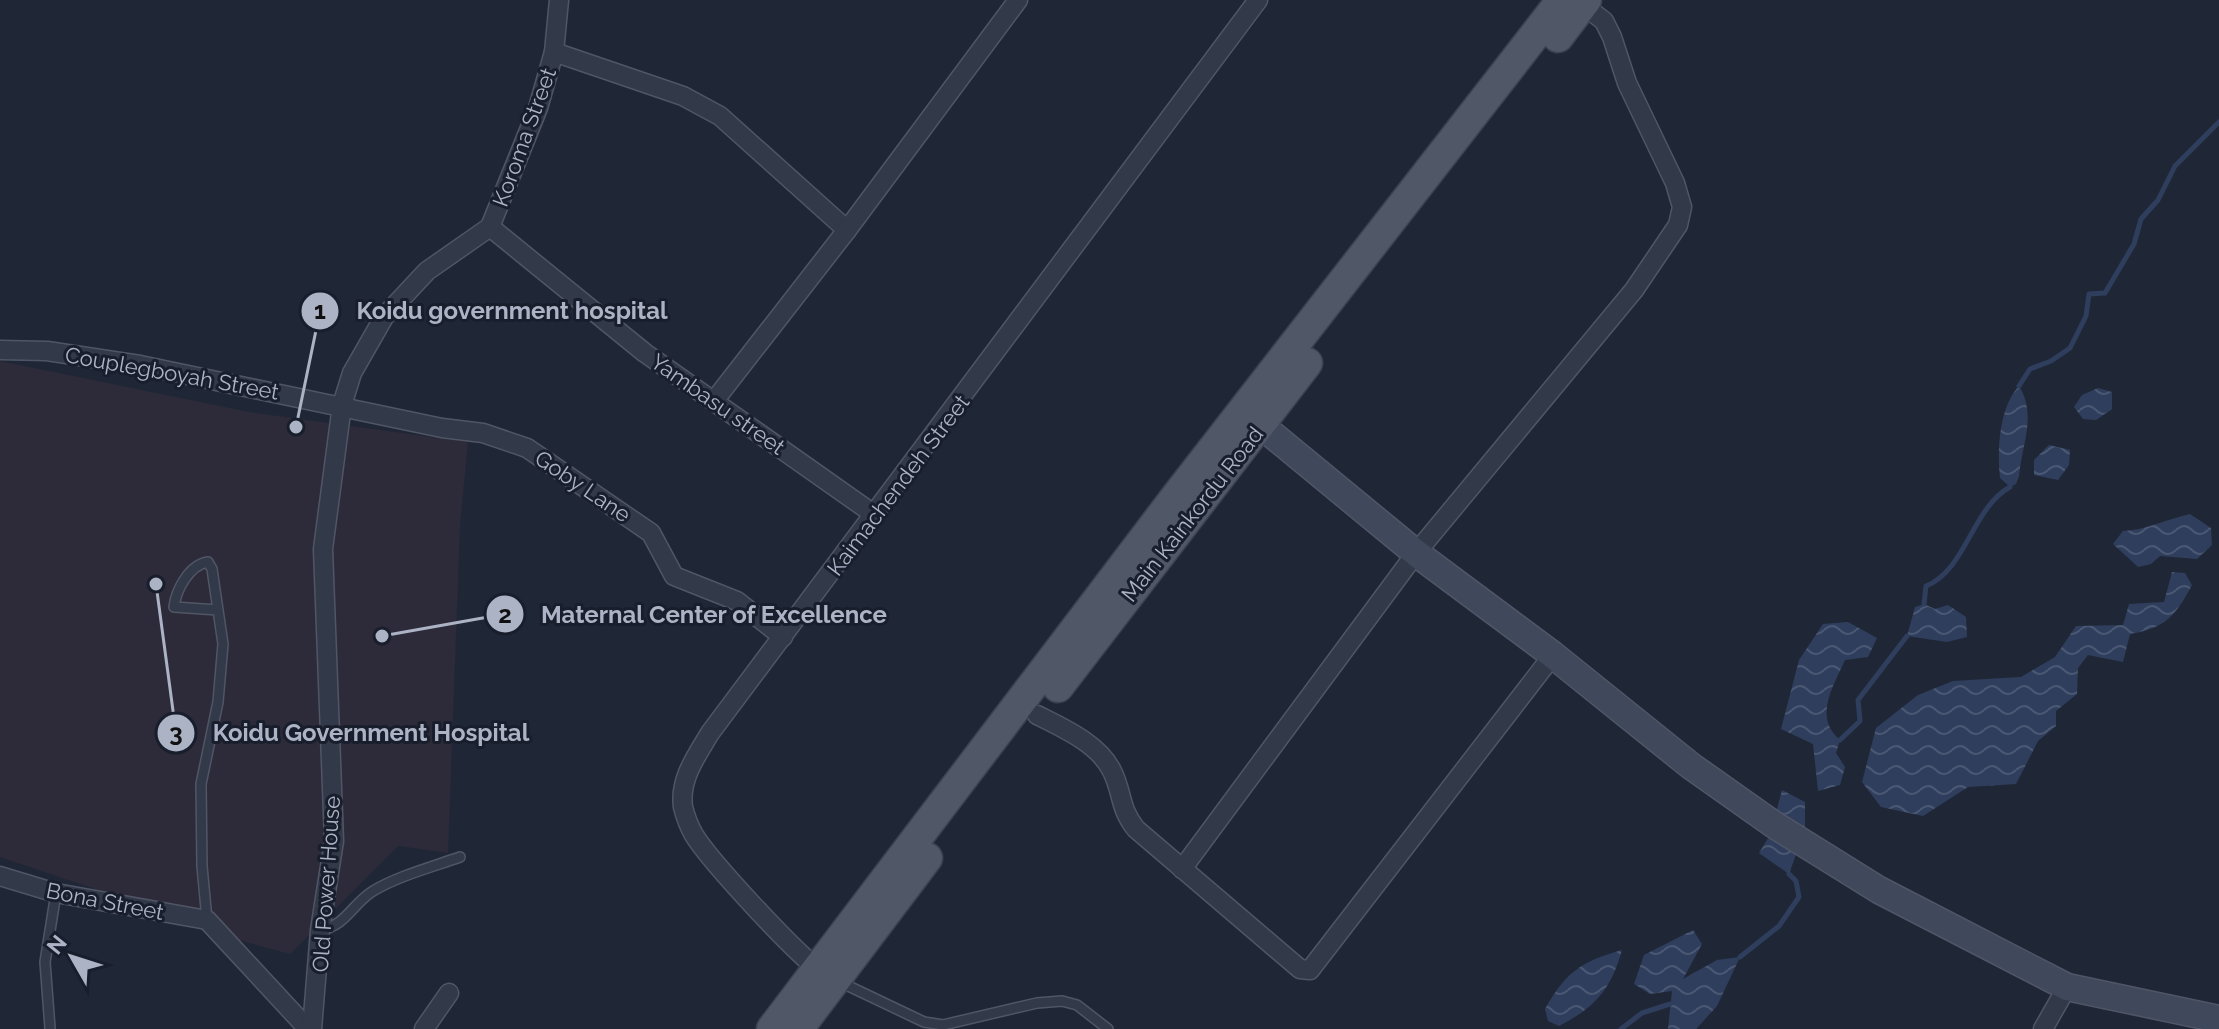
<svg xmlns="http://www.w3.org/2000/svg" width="2219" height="1029" font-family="Raleway,sans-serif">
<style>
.medical{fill:#2d2a39}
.water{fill:url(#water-waves)}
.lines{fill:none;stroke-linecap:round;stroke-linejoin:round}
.stream{stroke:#2f3e5d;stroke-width:5}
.lane-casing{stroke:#505666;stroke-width:12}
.street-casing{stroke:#505666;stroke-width:21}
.secondary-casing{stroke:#505666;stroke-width:29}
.primary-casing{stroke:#3c4251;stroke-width:33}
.lane{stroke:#323948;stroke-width:9}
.street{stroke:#323948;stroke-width:18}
.secondary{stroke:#40485b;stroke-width:26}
.primary{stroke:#505868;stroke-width:30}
.labels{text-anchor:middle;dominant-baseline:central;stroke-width:6;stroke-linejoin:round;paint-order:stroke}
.street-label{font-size:22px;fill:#acb3c5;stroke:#181e2c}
.leader{fill:none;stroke:#acb3c5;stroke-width:3}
.callout-dot{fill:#acb3c5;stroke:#181e2c;stroke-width:3}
.mark-label{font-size:24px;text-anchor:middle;font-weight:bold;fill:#111}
.callout-label{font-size:24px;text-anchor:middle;font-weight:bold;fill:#acb3c5;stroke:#181e2c;stroke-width:6;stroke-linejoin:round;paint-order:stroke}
</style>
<defs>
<pattern id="water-waves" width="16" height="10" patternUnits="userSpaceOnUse" patternTransform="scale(2)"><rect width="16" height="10" fill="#2f3e5d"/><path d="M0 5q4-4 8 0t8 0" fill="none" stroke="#4a5873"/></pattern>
</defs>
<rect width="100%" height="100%" fill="#1f2737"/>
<polygon class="medical" points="0,361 249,412 468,442 460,526 448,853 398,846 290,954 149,916 92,888 0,857"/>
<g class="water">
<path d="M2019,386C2037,416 2022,443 2019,476L2016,484L2010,487L2000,478C1997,451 1999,407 2019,386Z"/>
<polygon points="2098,388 2112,392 2112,409 2096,420 2083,419 2074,407 2082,395"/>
<polygon points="2049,445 2070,450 2069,465 2058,480 2034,475 2034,460"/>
<path d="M2190,514L2211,528L2212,545L2197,559L2160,556L2151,564L2138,567L2113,544L2123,531C2146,530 2167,519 2190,514Z"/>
<path d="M2172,572L2185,573L2192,585C2175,617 2165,628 2130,634L2123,662L2088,655L2078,668L2077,694L2056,711V726L2038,741L2016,784L1968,787L1923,816L1881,807L1862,782L1876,728L1918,695L1953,681L2021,677L2055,657L2076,626L2123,625L2129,604L2164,602Z"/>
<polygon points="1924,604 1935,609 1948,605 1966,617 1967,637 1947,642 1907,636 1915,607"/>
<path d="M1848,622L1877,638L1868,657L1845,660C1833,687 1813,717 1840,740L1836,753L1845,767L1840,785L1818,791L1813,744L1781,729L1799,660L1823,624Z"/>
<polygon points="1782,790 1805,802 1805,829 1789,874 1759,853 1770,835"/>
<polygon points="1693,930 1702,944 1683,979 1717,960 1740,957 1717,1006 1696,1029 1668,1029 1672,991 1650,994 1634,984 1644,955"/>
<path d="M1622,950C1611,990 1594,1008 1559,1026L1548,1021L1545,1009C1566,972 1580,962 1622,950Z"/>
</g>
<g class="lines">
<g class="stream">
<polyline points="2019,386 2030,369 2051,361 2070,348 2086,316 2089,294 2105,293 2134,244 2141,219 2158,200 2175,166 2219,122"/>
<path d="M1924,604L1926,586C1966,570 1972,508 2010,487"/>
<polyline points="1840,740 1860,721 1858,700 1907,636"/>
<polyline points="1740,957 1779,926 1799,897 1796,881 1789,874"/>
<polyline points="1621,1029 1642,1013 1670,1004"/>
</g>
<g class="lane-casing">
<g id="lane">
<path d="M207,920L202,866L201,784L218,702L223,644L212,569L208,562C189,565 176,590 174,607L218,610"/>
<path d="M320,930C346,926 352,904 373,891C398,876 432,867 460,857"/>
<polyline points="840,982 924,1022 943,1025 1037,1003 1062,1001 1077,1005 1108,1029"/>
<polyline points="50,1028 45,962 56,893"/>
</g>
</g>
<g class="street-casing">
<g id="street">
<polyline points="554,52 683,96 720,116 847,230"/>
<polyline points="490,227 645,353 875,515"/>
<polyline points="0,350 47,351 140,365 442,428 483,433 527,448 651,533 674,576 737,601 783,637"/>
<polyline points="714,401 847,230 1018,0"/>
<path d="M1037,715C1063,728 1099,744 1112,771C1123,793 1119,808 1136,829L1300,969L1310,970L1553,655"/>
<polyline points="1182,869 1416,553 1634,290 1678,225 1682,207 1675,183 1627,83 1612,37 1604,21 1583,5"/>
<polyline points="0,876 56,893 207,920 308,1029"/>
<path d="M825,974C801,960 710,861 694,835C690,828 685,815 683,807C679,779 697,755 710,733L1258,0"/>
<polyline points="312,1029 320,930 334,841 323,549 342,405 352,373 384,317 427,271 490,227 538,108 554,52 559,0"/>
<polyline points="424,1029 449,993"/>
<polyline points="2043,1029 2067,987"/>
</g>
</g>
<g class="secondary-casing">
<polyline id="secondary" points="1246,413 1416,553 1553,655 1691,766 1773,824 1879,890 2067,987 2219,1019"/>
</g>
<g class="primary-casing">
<g id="primary">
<polyline points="1558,37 1586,0"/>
<polyline points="1058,687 1307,363"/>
<polyline points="772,1029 1175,498 1562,0"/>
<polyline points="798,1029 927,858"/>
</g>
</g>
<use href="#lane" class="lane"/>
<use href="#street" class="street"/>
<use href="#secondary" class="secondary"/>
<use href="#primary" class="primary"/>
</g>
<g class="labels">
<g class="street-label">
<text transform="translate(524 137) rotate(-70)">Koroma Street</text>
<text transform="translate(172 373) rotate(10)">Couplegboyah Street</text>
<text transform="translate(718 404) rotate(35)">Yambasu street</text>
<text transform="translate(898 485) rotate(-53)">Kaimachendeh Street</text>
<text transform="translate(583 486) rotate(34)">Goby Lane</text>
<text transform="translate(1192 514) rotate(-52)">Main Kainkordu Road</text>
<text transform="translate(326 884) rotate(-86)">Old Power House</text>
<text transform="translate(105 901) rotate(11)">Bona Street</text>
</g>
</g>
<path class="leader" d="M296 427L320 311M382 636L505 614M156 584L176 733"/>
<g class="callout-dot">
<circle cx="296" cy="427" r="8"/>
<circle cx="382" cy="636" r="8"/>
<circle cx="156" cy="584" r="8"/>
<circle cx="320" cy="311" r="20"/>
<circle cx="505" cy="614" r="20"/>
<circle cx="176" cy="733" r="20"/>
</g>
<g class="mark-label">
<text x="320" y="319">1</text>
<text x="505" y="623">2</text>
<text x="176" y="741">3</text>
</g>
<g class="callout-label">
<text x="512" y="319">Koidu government hospital</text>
<text x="714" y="623">Maternal Center of Excellence</text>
<text x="371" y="741">Koidu Government Hospital</text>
</g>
<g transform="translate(72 957) rotate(309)" stroke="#181e2c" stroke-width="6" paint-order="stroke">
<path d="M0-6L14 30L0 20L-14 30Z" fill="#acb3c5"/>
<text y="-12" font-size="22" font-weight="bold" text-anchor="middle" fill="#acb3c5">N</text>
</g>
</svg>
